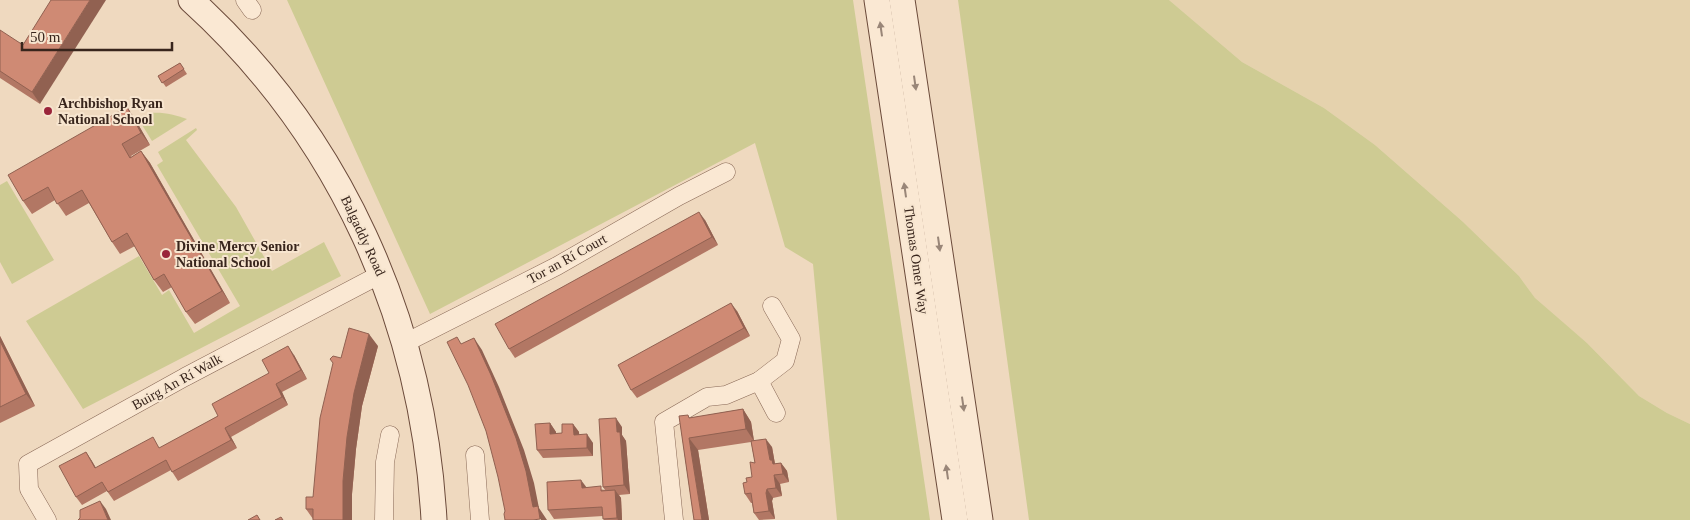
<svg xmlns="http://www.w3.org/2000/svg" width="1690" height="520" font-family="Georgia,serif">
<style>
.farmland{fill:#e5d2ad}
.green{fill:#cecb93}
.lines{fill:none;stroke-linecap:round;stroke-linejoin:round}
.street-casing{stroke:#896957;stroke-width:19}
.secondary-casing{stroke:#6b4a3a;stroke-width:27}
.street{stroke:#fae8d3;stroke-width:18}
.secondary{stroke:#fae8d3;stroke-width:25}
.wall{fill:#b27764}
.shaded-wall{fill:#916151}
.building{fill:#cf8a74;stroke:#916151}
.oneway{fill:#998678}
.poi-dot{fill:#9a253a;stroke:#f7e5cf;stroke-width:2}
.labels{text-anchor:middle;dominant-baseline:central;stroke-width:4;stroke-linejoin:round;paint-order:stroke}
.poi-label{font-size:14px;font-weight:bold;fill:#38251c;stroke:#f7e5cf;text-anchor:start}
.street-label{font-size:14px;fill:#38251c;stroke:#f7e5cf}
</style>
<rect width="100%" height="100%" fill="#efd9bf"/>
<polygon class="farmland" points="1169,0 1690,0 1690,424 1667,413 1639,396 1587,343 1537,301 1519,276 1462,221 1375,145 1324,108 1242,62"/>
<g class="green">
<polygon points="287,0 853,0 930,520 837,520 813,264 785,247 755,143 430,314"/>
<polygon points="958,0 1169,0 1242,62 1324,108 1375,145 1462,221 1519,276 1535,298 1587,343 1639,396 1667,413 1690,424 1690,520 1029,520"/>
<path d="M151,113C164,112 175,115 187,119L152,141L139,120Z"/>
<polygon points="196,128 197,130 186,140 236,207 272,271 324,242 341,276 83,409 26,321 139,256 162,295 169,290 194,333 240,306 157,165 163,161 158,152"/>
<polygon points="7,181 54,260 12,284 0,262 0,185"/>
</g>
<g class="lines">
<g class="street-casing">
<g id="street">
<polyline points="245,0 252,10"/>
<polyline points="405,343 557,266 679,196 726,172"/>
<polyline points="759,381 776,413"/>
<polyline points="475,455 480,520"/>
<polyline points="47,520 29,489 28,464 185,377 381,274"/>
<polyline points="384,520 385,462 390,435"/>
<polyline points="674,520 664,422 707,397 726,395 759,381 785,361 791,339 772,306"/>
</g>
</g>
<g class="secondary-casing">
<g id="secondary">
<path d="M191,0C340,135 423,320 434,520"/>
<polyline points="877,0 955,520"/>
<polyline points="902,0 980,520"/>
</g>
</g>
<use href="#street" class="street"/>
<use href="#secondary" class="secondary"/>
</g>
<g class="wall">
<polygon points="0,30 40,104 0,78"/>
<polygon points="180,63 187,74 166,87 158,76"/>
<polygon points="127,107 135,119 150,145 131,156 131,157 141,151 150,163 230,303 195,324 186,312 172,287 163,292 154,280 135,246 120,254 112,242 89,203 66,216 55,200 32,214 23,201"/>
<polygon points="705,220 718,245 515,358 509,349"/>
<polygon points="737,311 750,336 637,398 631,390"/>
<polygon points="0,336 35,406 0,423"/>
<polygon points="378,346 362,406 356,449 352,494 313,519 306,509 313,497 341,358"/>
<polygon points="294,355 307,379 282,392 288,405 231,437 237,448 178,481 171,470 114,501 107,491 82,505 76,497 86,452 96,468 160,448 218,416 269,373"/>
<polygon points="743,409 751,422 754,441 772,447 775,464 781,463 787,471 789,482 780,484 782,496 773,498 772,501 775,519 759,520 754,513 752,503 751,503 745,494 747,482 752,477 755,463 751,442 698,450 709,520 694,520 679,416 690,418"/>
<polygon points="550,423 556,432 556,434 562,433 573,424 579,432 579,435 593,443 593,456 543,458 537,450"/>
<polygon points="622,427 622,435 626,441 630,494 619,495 621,498 622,520 604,520 603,516 554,519 548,510 586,487 605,490 603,487"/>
</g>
<g class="shaded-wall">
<polygon points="90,0 106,0 40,104 32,92"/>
<polygon points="127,107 135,119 150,145 141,133"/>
<polygon points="141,151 150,163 230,303 222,291"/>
<polygon points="699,212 705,220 718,245 712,237"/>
<polygon points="731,303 737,311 750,336 744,328"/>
<polygon points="369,334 378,346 362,406 356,449 352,494 352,520 343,520 343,481 347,437 354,393"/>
<polygon points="0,336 35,406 26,394 0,341"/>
<polygon points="474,338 482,350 499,387 524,450 534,483 539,508 547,520 541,520 533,507"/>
<polygon points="288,346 294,355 307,379 301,370"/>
<polygon points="276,384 282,392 288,405 282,397"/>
<polygon points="743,409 751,422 754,441 746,429"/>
<polygon points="616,418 622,427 622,435 626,441 630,494 624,485 617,432"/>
<polygon points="550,423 556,432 556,442 550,434"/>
<polygon points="573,424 579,432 580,443 574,435"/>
<polygon points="225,428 231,437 237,448 231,440"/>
<polygon points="587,434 593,443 593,456 587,448"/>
<polygon points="689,438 698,450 709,520 702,520"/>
<polygon points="766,439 772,447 775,464 779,473 770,460"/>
<polygon points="86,452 92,461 101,477 95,468"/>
<polygon points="781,463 787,471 789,482 783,474"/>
<polygon points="774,475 780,484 782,496 776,488"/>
<polygon points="581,480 587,488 582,488"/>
<polygon points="767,489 773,498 772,501 775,519 769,511 766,493"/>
<polygon points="615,490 621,498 622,520 618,520 617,518"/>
<polygon points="100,501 106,509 111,520 108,520"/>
</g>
<g class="building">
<polygon points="51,0 90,0 32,92 0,71 0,30 23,45"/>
<polygon points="180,63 184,69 162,83 158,76"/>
<polygon points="127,107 141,133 122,144 130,158 141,151 222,291 186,312 164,274 154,280 127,233 112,242 82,190 57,204 48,187 23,201 8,175"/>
<polygon points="699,212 712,237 509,349 495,324"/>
<polygon points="731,303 744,328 631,390 618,365"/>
<polygon points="349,328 369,334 354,393 347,437 343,481 343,520 313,520 313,509 306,509 306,497 313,497 320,418 333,363 330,359 333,356 341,358"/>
<polygon points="457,337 461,344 474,338 491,375 516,438 526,471 533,507 538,506 540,519 533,520 505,520 504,514 505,511 498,477 486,431 468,385 447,342"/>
<polygon points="0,341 26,394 0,407"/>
<polygon points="288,346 301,370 276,384 282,397 225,428 231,440 172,472 166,460 108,492 102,482 76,497 59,466 86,452 95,468 153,437 159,448 218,416 212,404 269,373 262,360"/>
<polygon points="743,409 746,429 689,438 702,520 694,520 679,416 688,415 689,418"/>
<polygon points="616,418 617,432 620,432 624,485 603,487 599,419"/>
<polygon points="550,423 550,434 562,433 562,424 573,424 574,435 587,434 587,448 537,450 535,424"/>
<polygon points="766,439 770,460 772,460 773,464 781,463 783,474 774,475 776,488 767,489 766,493 769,511 754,513 751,493 745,494 743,483 747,482 746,478 752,477 750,462 755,463 751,441"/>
<polygon points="581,480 582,488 601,486 601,491 615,490 617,518 603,519 602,507 548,510 547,482"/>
<polygon points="100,501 108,520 78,520 80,518 80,510"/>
<polygon points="257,515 260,520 248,520"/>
<polygon points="281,517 283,520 275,520"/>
</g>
<defs><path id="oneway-solid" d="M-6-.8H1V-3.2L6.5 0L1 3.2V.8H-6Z" transform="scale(1.25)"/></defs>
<g class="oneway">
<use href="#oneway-solid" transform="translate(881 29) rotate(-98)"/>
<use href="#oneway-solid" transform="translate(915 83) rotate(82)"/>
<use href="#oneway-solid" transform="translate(905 190) rotate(-98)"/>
<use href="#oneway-solid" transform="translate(939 244) rotate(82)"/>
<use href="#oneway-solid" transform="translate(963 404) rotate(82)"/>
<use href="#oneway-solid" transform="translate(947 472) rotate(-98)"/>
</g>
<g class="poi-dot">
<circle cx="48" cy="111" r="5"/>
<circle cx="166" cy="254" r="5"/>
</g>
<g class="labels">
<g class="poi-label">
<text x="58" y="103">Archbishop Ryan<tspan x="58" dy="16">National School</tspan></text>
<text x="176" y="246">Divine Mercy Senior<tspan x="176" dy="16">National School</tspan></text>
</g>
<g class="street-label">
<text transform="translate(363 236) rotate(65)">Balgaddy Road</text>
<text transform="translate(567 259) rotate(-29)">Tor an Rí Court</text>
<text transform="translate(916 260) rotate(82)">Thomas Omer Way</text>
<text transform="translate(177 382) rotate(-29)">Buirg An Rí Walk</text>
</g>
</g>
<path d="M22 42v8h150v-8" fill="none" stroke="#38251c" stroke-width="2.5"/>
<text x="30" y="42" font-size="15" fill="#38251c" stroke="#f7e5cf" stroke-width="4" paint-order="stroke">50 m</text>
</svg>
